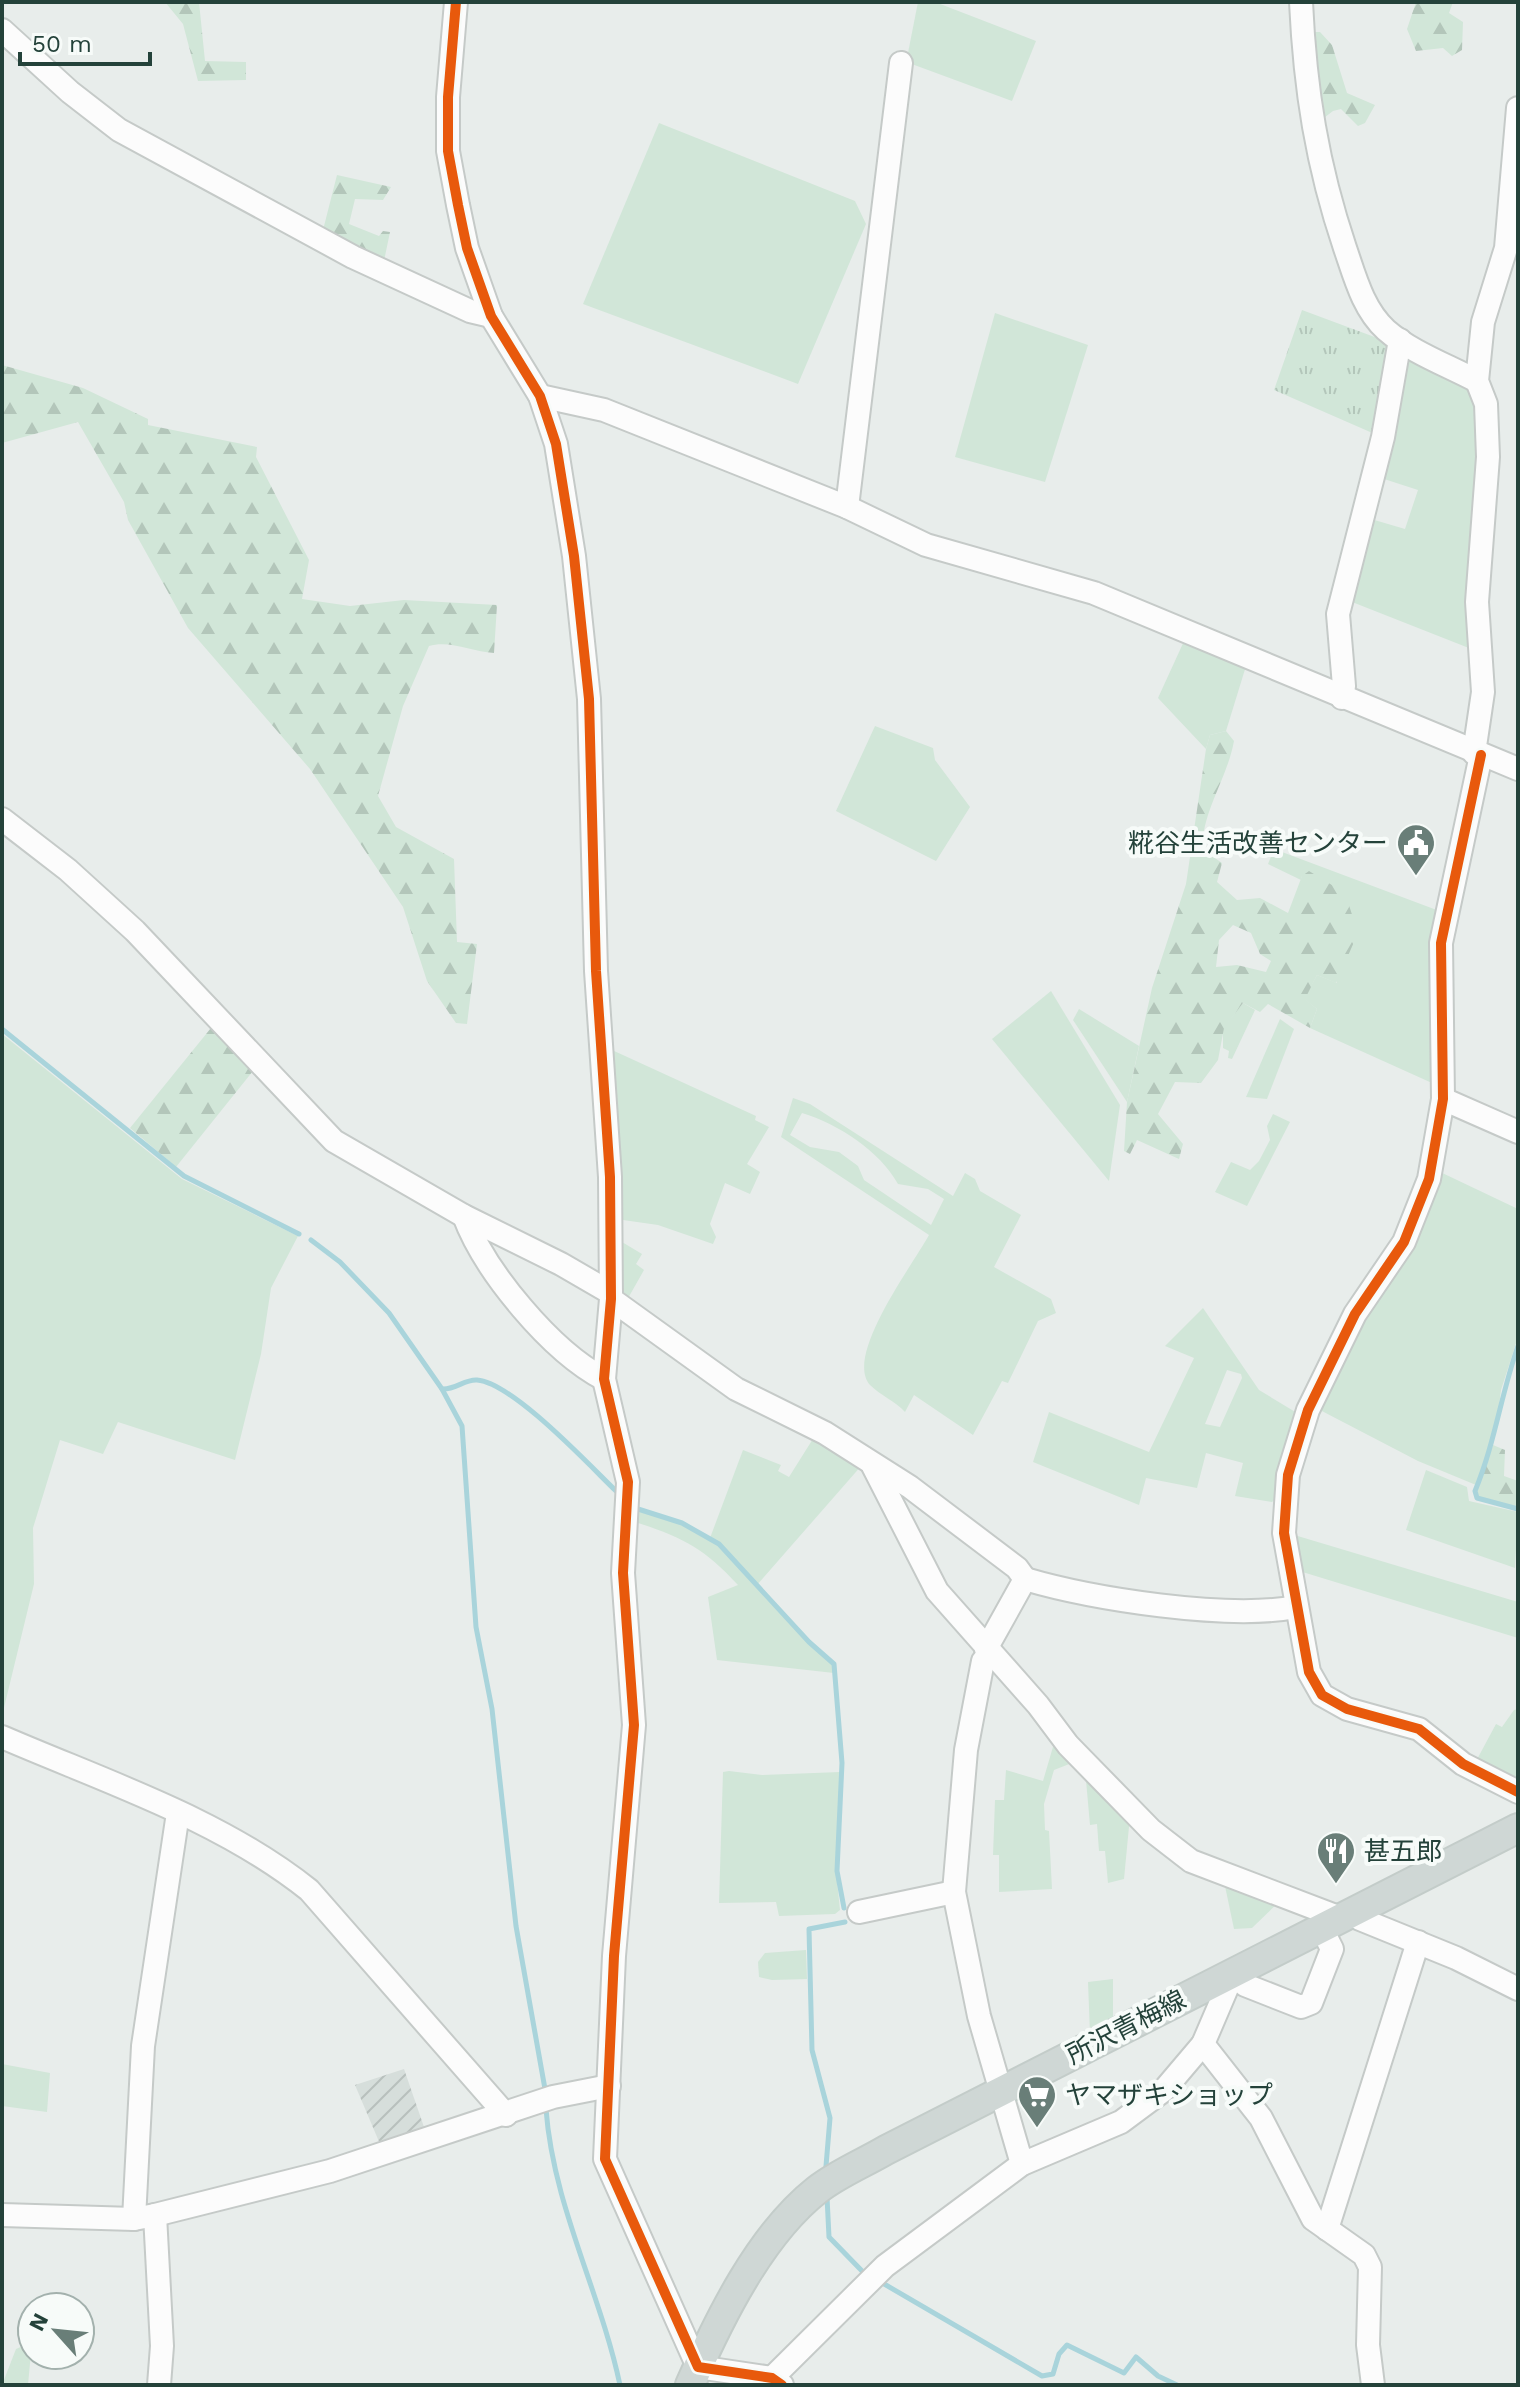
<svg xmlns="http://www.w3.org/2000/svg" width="1520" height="2387" font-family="'Work Sans','Noto Sans JP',sans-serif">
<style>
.industrial{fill:url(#industrial-furrows)}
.grass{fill:#d1e6d8;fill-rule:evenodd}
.forest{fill:url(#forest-firs);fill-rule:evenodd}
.park{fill:url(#park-tufts)}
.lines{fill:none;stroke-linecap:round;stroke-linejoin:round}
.stream{stroke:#a9d4db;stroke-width:5}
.minor-casing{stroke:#c5cac8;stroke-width:26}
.major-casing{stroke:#c3ccc9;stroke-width:32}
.minor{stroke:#fcfcfc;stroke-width:22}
.major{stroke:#cfd7d5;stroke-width:28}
.cycleway-casing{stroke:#f7fbf9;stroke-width:15}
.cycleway{stroke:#e8590c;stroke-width:10}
.labels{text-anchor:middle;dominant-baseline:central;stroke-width:8;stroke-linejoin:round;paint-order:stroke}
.poi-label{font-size:26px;fill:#24423a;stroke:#f7fbf9;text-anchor:start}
.street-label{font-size:26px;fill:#24423a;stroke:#f7fbf9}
</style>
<defs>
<pattern id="industrial-furrows" width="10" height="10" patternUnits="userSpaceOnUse" patternTransform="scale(2)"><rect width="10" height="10" fill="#d6dedb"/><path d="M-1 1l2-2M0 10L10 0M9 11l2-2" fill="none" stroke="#b8c0bd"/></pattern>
<pattern id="forest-firs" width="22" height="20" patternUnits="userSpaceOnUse" patternTransform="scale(2)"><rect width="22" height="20" fill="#d1e6d8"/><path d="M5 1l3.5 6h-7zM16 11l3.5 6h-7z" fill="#b3c6ba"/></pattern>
<pattern id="park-tufts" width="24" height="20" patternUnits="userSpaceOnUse" patternTransform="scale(2)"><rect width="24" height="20" fill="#d1e6d8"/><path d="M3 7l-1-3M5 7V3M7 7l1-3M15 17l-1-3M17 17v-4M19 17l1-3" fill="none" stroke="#b3c6ba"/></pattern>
</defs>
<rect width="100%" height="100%" fill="#e8edeb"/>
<polygon class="industrial" points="404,2069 424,2127 380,2144 355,2085"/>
<g class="grass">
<polygon points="918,2 935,2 1036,41 1012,101 909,63 907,58"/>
<polygon points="659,123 855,201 866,224 798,384 583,304"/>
<polygon points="995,313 1088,345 1045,482 955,457"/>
<polygon points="1405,357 1465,380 1478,398 1479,652 1347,600 1371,519 1405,529 1418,490 1381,478"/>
<polygon points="1185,639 1246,666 1226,731 1210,735 1206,749 1158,698"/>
<polygon points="875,726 933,748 935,760 970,807 936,861 836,811"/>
<polygon points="1274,849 1442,912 1432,1083 1310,1028 1317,1009 1304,999 1317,975 1337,983 1302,876 1301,880 1268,864"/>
<polygon points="1051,991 1120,1105 1109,1181 992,1039"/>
<polygon points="1243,1003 1255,1010 1232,1059 1228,1058 1229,1051 1223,1048 1223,1028"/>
<polygon points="1079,1009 1139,1046 1127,1102 1073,1020"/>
<polygon points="1280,1019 1294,1029 1267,1099 1246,1097"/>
<polygon points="2,1034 182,1179 298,1236 271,1288 261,1354 235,1460 118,1422 103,1454 60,1440 33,1528 34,1584 2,1716"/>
<polygon points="612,1050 756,1116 755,1120 769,1127 747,1164 760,1172 750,1194 725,1183 710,1224 716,1237 713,1244 658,1225 616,1219"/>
<path d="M793,1098L810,1104L953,1196L965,1173L975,1179L980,1191L1021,1215L994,1267L1051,1299L1056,1313L1038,1321L1008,1383L1002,1381L973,1435L914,1395L905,1412C895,1401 880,1395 870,1385C844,1356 912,1266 929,1235L781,1137ZM802,1113C838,1124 880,1151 898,1184L928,1189L944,1199L931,1225L864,1180L858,1166L839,1152L810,1147L790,1135Z"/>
<polygon points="1273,1114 1290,1122 1247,1206 1215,1192 1231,1162 1250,1170 1259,1161 1270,1140 1267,1126"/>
<polygon points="1436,1170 1518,1209 1518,1337 1501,1390 1497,1423 1476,1485 1418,1461 1318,1409"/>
<polygon points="617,1239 642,1254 636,1264 644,1270 627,1300 620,1295"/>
<path d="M1203,1308L1259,1390L1297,1413L1277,1498L1272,1502L1235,1496L1243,1463L1206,1453L1197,1488L1146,1478L1139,1505L1033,1462L1049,1412L1149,1452L1194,1358L1165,1346ZM1227,1370L1241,1374L1242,1378L1220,1427L1205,1424Z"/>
<polygon points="816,1434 862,1465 757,1585 720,1543 710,1538 743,1450 781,1465 778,1471 789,1477"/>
<polygon points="1426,1470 1467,1487 1469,1501 1518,1512 1515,1568 1406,1530"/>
<path d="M639,1508L680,1522L718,1544L805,1640L833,1664L834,1673L717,1660L708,1597L738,1585C704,1548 682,1537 635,1522V1509Z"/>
<polygon points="1291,1534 1518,1602 1518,1638 1296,1570"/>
<polygon points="1518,1709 1518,1774 1511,1782 1474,1765 1496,1724 1502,1727 1514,1710"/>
<polygon points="1055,1740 1077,1761 1054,1770 1044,1804 1045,1830 1049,1831 1052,1889 999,1892 999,1855 993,1855 995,1800 1004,1800 1006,1770 1043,1781"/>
<polygon points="1085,1769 1130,1816 1124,1879 1108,1883 1105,1851 1099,1851 1097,1824 1090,1825"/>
<polygon points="729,1771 762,1775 840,1772 836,1871 840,1910 835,1914 779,1916 776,1902 719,1903 723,1772"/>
<polygon points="1230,1881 1281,1900 1252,1928 1234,1929 1225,1886"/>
<polygon points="806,1950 807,1979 772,1980 759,1977 758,1962 765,1953"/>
<polygon points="1113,1979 1113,2021 1090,2034 1088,1982"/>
<polygon points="2,2064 50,2073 47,2112 2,2106"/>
<polygon points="32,2342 28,2385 2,2385 16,2349"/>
</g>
<g class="forest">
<polygon points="165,2 199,2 205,61 246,62 246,80 198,81 183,24"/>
<polygon points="1416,2 1453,2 1449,13 1463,22 1462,50 1452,56 1443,48 1416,51 1407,29"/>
<polygon points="1311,32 1320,32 1332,45 1347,93 1375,105 1365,123 1358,126 1341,109 1333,111 1316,124"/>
<polygon points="337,175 391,187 383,200 355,199 349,224 379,236 383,231 390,232 384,261 323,230"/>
<path d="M2,365L83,388L148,419V425L257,447L256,457L309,560L302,599L350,606L404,600L497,605L494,653C472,652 450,640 429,646L403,706L378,796L396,827L454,859L457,942L477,944L467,1024L456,1023L427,981L403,907L310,769L188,628L128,520L124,502L78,422L2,443Z"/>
<path d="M1226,731L1234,741C1227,779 1203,809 1202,849L1222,863L1217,882L1237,900L1260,898L1288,913L1302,876L1309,871L1345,893L1358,933L1336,983L1317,975L1305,999L1317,1009L1310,1028L1268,1004L1260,1012L1243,1003L1224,1028L1218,1060L1201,1083L1175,1082L1158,1114L1183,1144L1179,1159L1137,1140L1130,1154L1124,1151L1127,1102L1152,988L1186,884L1206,749L1210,735ZM1233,925L1251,933L1260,954L1271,961L1266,972L1237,965L1216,967L1219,940Z"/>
<polygon points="215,1023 257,1066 176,1167 130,1128"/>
<polygon points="1493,1445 1505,1450 1504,1476 1518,1481 1518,1507 1479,1497 1477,1491"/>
</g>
<polygon class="park" points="1302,310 1388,342 1377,435 1274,390"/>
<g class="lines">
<g class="stream">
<polyline points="2,1029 184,1176 299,1234"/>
<polyline points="311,1240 340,1262 389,1313 442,1389 462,1426 476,1627 492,1709 516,1926 545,2089"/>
<path d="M1518,1346C1501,1394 1495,1443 1475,1491L1477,1498L1518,1509"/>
<path d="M442,1389C455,1390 465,1379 477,1380C513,1383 589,1465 616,1491"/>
<polyline points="638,1509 682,1523 719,1544 809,1642 834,1664 842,1763 837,1871 844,1908"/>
<path d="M546,2109C553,2205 600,2291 620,2385"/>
<polyline points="826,2166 830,2118 812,2050 809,1929 845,1922"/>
<polyline points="827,2197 829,2237 863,2272"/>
<polyline points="879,2281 1042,2376 1053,2374 1059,2354 1067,2345 1124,2373 1136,2357 1158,2376 1177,2385"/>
</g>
<g class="minor-casing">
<g id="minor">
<polyline points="456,2 448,97 448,151 458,205 467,248 491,316 540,396 556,444 574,556 589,699 596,971 610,1177 611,1299 604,1379 628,1482 623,1573 634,1725 614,1956 605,2159 698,2367 772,2378 782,2385"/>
<path d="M1301,2C1305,89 1317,165 1345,248C1355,277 1363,309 1386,330C1411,352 1447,365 1477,381"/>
<polyline points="2,30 70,92 119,130 353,257 470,311 491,316"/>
<polyline points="540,396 604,410 847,507 926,545 1094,593 1518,769"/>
<polyline points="847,507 901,63"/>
<polyline points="1342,698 1344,686 1338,614 1383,437 1400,340"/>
<polyline points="1474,753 1483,692 1477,602 1488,457 1486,404 1477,381 1483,322 1506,248 1518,108"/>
<polyline points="1481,755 1441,943 1443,1099 1429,1179 1404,1242 1355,1314 1308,1410 1288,1475 1284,1533 1309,1672 1322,1695 1347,1709 1419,1729 1463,1764 1518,1792"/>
<polyline points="2,819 68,870 135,931 334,1141 464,1216 561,1264 611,1293"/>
<polyline points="1443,1099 1518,1132"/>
<path d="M464,1216C485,1272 551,1351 604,1379"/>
<polyline points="611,1299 736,1389 825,1433 910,1487 1017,1568 1025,1579 986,1649"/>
<polyline points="873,1466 937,1591 1038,1705 1068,1745 1151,1830 1191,1861 1338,1917"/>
<path d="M1025,1579C1093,1599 1227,1620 1296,1607"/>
<polyline points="990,1654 983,1661 966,1750 954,1892 979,2016 1022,2164"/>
<path d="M2,1737C106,1782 220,1819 309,1890L506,2115"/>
<polyline points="859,1912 954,1892"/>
<polyline points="1350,1912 1360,1919 1456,1958 1518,1989"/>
<polyline points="1203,2044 1261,2118 1313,2219 1364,2255 1370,2267 1368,2345 1373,2385"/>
<polyline points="2,2215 134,2219 155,2215 330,2171 553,2097 609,2086"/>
<polyline points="155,2215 162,2346 159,2385"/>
<polyline points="134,2219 143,2046 178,1813"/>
<polyline points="1327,2229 1418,1942"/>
<polyline points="772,2378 885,2266 1022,2164 1121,2122 1164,2090 1203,2044 1233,1974 1245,1985 1301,2007 1311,2003 1332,1949 1321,1927"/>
</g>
</g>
<g class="major-casing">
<path id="major" d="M690,2385C719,2319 760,2235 817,2190C837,2174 864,2163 886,2150L1518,1828"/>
</g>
<use href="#minor" class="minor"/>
<use href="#major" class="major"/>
<g class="cycleway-casing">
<g id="cycleway">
<polyline points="456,2 448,97 448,151 458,205 467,248 491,316 540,396 556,444 574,556 589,699 596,971 610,1177 611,1299 604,1379 628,1482 623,1573 634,1725 614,1956 605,2159 698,2367 772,2378 782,2385"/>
<polyline points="1481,755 1441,943 1443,1099 1429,1179 1404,1242 1355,1314 1308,1410 1288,1475 1284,1533 1309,1672 1322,1695 1347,1709 1419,1729 1463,1764 1518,1792"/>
</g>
</g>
<use href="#cycleway" class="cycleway"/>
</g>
<defs>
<g id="civic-pin" transform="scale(2)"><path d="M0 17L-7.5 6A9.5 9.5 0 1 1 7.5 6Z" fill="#697e78" stroke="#f7fbf9"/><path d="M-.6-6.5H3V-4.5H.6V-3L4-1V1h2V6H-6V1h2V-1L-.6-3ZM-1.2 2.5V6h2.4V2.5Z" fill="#fff"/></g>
<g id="restaurant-pin" transform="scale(2)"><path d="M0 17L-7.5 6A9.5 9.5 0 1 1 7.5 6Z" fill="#697e78" stroke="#f7fbf9"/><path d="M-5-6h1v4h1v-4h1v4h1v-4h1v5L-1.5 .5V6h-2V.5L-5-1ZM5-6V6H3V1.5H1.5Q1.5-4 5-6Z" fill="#fff"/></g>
<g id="supermarket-pin" transform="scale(2)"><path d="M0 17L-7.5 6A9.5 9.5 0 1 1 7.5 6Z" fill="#697e78" stroke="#f7fbf9"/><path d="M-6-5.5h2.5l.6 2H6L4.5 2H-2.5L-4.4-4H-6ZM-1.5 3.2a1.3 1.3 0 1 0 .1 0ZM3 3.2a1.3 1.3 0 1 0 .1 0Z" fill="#fff"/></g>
</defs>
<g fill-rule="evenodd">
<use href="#civic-pin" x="1416" y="843"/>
<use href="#restaurant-pin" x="1336" y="1851"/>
<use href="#supermarket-pin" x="1037" y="2095"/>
</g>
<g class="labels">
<g class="poi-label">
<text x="1388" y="843" text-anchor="end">糀谷生活改善センター</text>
<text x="1364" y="1851">甚五郎</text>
<text x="1065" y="2095">ヤマザキショップ</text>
</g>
<g class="street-label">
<text transform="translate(1126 2027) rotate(-27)">所沢青梅線</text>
</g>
</g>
<rect width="1520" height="2387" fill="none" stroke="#24423a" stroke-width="8"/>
<g transform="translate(56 2331) rotate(297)"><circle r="38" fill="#f7fbf9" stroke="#a3b1ad" stroke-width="2"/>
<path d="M0-6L14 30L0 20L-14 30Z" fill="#697e78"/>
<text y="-12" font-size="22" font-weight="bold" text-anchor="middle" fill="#24423a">N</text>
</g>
<path d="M20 52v12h130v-12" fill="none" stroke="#24423a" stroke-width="4"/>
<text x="32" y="52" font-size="24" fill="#24423a" stroke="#f7fbf9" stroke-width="6" paint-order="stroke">50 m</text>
</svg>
